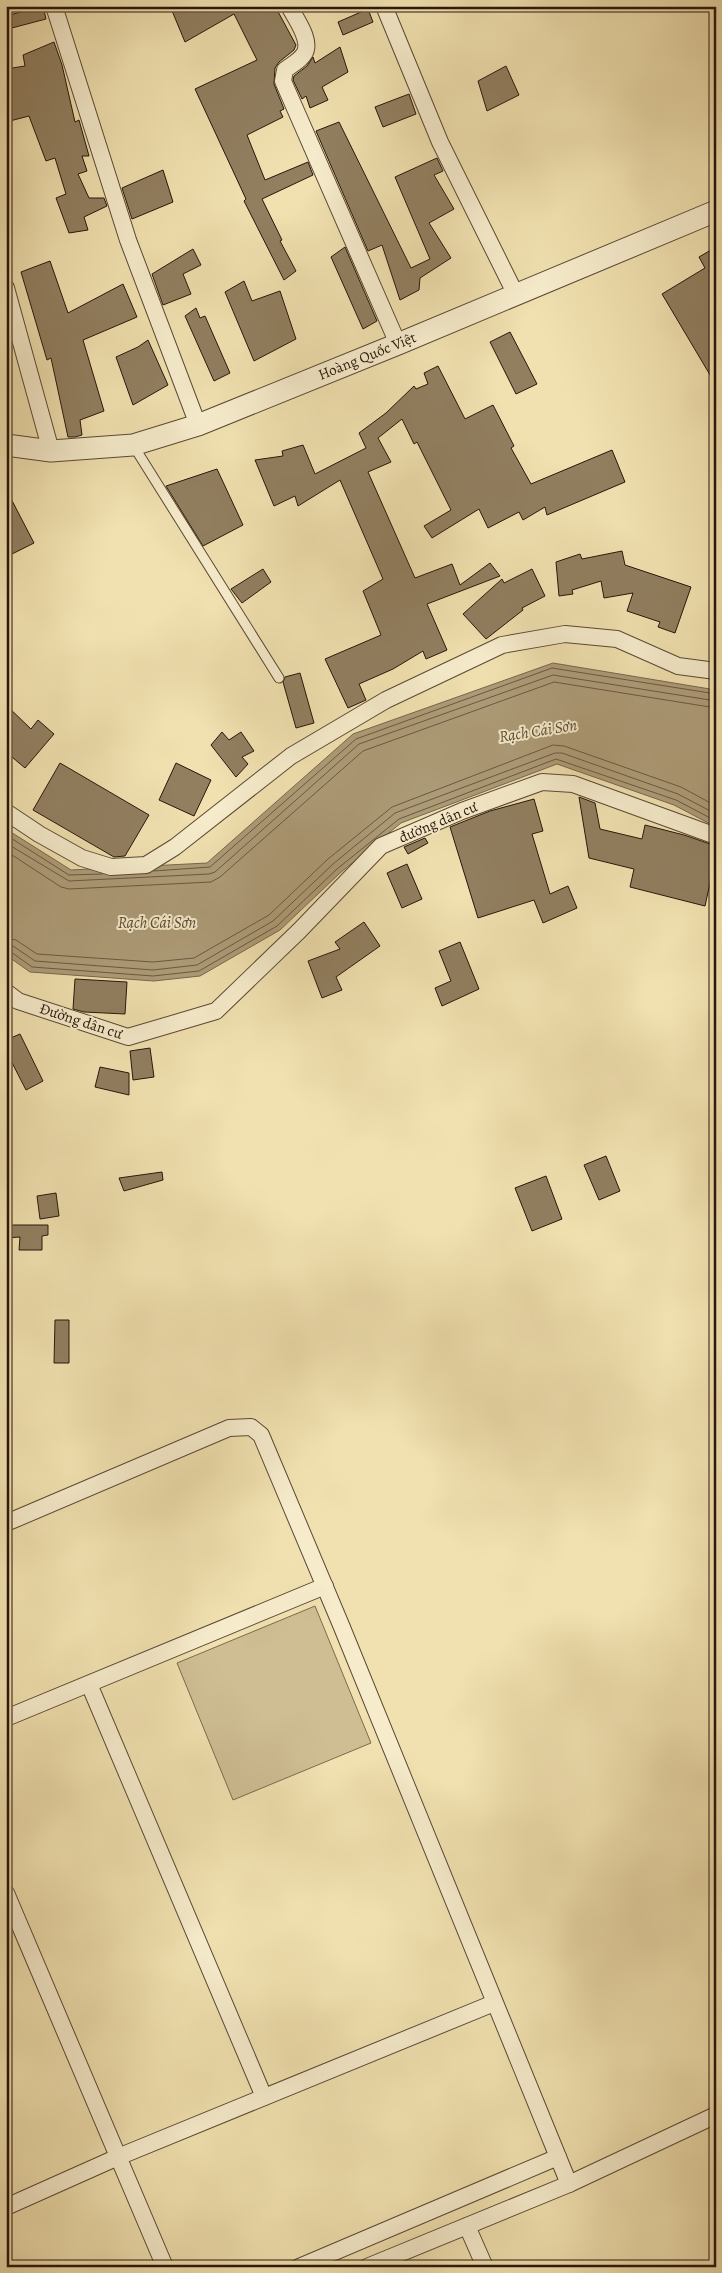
<svg xmlns="http://www.w3.org/2000/svg" width="722" height="2273" font-family="Alegreya,serif">
<style>
.green{fill:#cfbe94;stroke:#7c6a4f}
.water{fill:#ad9c78;stroke:#78664c}
.lines{fill:none;stroke-linecap:round;stroke-linejoin:round}
.shore{stroke:#6a5841;stroke-width:1}
.building{fill:#917f60;stroke:#28150a}
.service-casing{stroke:#5a4834;stroke-width:11}
.minor-casing{stroke:#5a4834;stroke-width:18}
.tertiary-casing{stroke:#5a4834;stroke-width:23}
.service{stroke:#f6eccc;stroke-width:9}
.minor{stroke:#f6eccc;stroke-width:16}
.tertiary{stroke:#f6eccc;stroke-width:21}
.labels{text-anchor:middle;dominant-baseline:central;stroke-width:4;stroke-linejoin:round;paint-order:stroke}
.street-label{font-size:15px;fill:#28150a;stroke:#f6eccc}
.water-label{font-size:16px;font-style:italic;fill:#5d4b36;stroke:#f6eccc}
</style>
<rect width="100%" height="100%" fill="#f1e1b0"/>
<filter id="stains"><feTurbulence type="fractalNoise" baseFrequency=".004" numOctaves="4"/><feColorMatrix values="0 0 0 0 .2 0 0 0 0 .09 0 0 0 0 .02 0 0 0 .5 -.17"/></filter>
<radialGradient id="worn" r=".72"><stop offset=".6" stop-color="#630" stop-opacity="0"/><stop offset="1" stop-color="#630" stop-opacity=".3"/></radialGradient>
<polygon class="green" points="315,1606 371,1743 233,1800 177,1663"/>
<polygon class="water" points="553,663 716,690 716,827 674,805 557,764 401,823 340,873 280,930 200,976 154,981 30,972 6,955 6,829 71,870 207,863 353,734"/>
<g class="lines">
<g class="shore">
<polyline points="6,835 69,875 102,874"/>
<polyline points="6,843 69,881 209,874 215,872 359,744 553,675 716,701"/>
<polyline points="6,851 61,887 69,889 211,882 220,877 363,751 554,682 716,708"/>
<polyline points="154,871 210,867 356,739 552,668 716,694"/>
<polyline points="6,938 16,940 37,954 153,962 194,958 269,915 328,859 392,807 553,745 564,746 681,787 716,806"/>
<polyline points="6,945 13,946 35,961 153,970 197,965 273,921 333,864 395,813 555,753 562,753 678,794 716,814"/>
<polyline points="6,951 11,952 32,967 153,976 199,971 277,926 337,869 399,819 556,759 676,800 716,821"/>
</g>
</g>
<g class="building">
<polygon points="43,6 46,19 8,29 6,16"/>
<polygon points="170,6 275,6 296,45 294,50 279,62 275,68 274,84 284,109 280,111 283,117 247,135 265,180 308,162 313,175 262,199 282,240 280,241 296,271 284,280 244,201 246,199 195,89 257,60 234,14 185,42"/>
<polygon points="368,9 373,22 343,35 338,22"/>
<polygon points="54,42 62,65 75,122 79,120 89,156 82,156 87,171 78,174 89,198 104,198 107,206 84,217 88,230 69,233 56,198 66,194 55,158 46,161 29,116 6,122 6,69 25,66 23,55"/>
<polygon points="340,47 348,72 322,87 328,100 310,108 306,96 302,99 293,80 294,76 307,66 313,57 315,63"/>
<polygon points="506,66 519,95 487,111 478,81"/>
<polygon points="409,94 416,114 383,127 375,107"/>
<polygon points="339,122 411,268 430,259 395,177 437,158 443,171 434,175 454,209 429,223 451,258 420,278 419,290 400,300 382,245 368,251 316,131"/>
<polygon points="163,170 173,202 132,219 122,188"/>
<polygon points="345,247 377,321 363,329 331,257"/>
<polygon points="716,247 716,385 662,294 705,268 699,257"/>
<polygon points="193,249 201,265 183,274 191,294 163,305 152,274"/>
<polygon points="50,261 68,313 123,284 137,317 83,340 104,411 80,420 82,435 75,437 68,437 51,358 47,360 21,272"/>
<polygon points="244,281 252,301 280,291 296,339 254,361 225,292"/>
<polygon points="196,308 200,318 205,316 230,373 214,381 185,316"/>
<polygon points="510,332 537,384 516,394 490,342"/>
<polygon points="148,340 168,385 133,405 116,357 138,347"/>
<polygon points="438,366 465,419 493,405 514,446 511,448 531,484 612,450 625,482 547,515 545,507 523,520 519,512 488,528 479,509 432,538 424,526 451,510 417,442 414,444 402,419 378,438 391,462 368,472 415,578 452,564 460,585 490,563 500,576 427,604 447,650 426,659 423,651 393,669 359,684 366,700 348,708 325,659 381,635 363,591 383,579 340,480 298,506 295,496 274,506 255,460 283,456 282,451 303,445 315,474 366,448 359,433 386,413 414,386 416,389 428,384 424,373"/>
<polygon points="217,469 243,525 203,546 166,486"/>
<polygon points="6,489 34,543 6,557"/>
<polygon points="622,551 625,565 691,587 675,633 658,627 660,622 627,611 633,593 604,598 601,581 572,590 573,594 559,596 556,562 580,554 582,559"/>
<polygon points="263,569 271,582 242,603 231,589"/>
<polygon points="532,569 545,596 522,608 523,610 486,639 463,614 502,579 504,583"/>
<polygon points="300,673 314,723 296,728 283,682 285,677"/>
<polygon points="6,705 31,729 38,720 54,734 25,768 6,752"/>
<polygon points="222,732 229,740 241,732 254,751 242,757 248,764 236,777 211,745"/>
<polygon points="60,763 149,815 125,856 114,857 33,810"/>
<polygon points="176,763 211,780 194,816 159,800"/>
<polygon points="579,797 595,803 600,829 642,839 645,825 684,835 716,846 716,875 712,874 705,906 630,887 634,869 589,858"/>
<polygon points="534,799 543,831 532,834 550,894 568,886 577,908 543,923 534,900 478,918 450,827 490,811"/>
<polygon points="425,838 428,843 408,854 404,847"/>
<polygon points="407,864 422,899 402,908 387,873"/>
<polygon points="364,922 380,946 336,977 342,990 322,998 308,961 340,949 335,942"/>
<polygon points="460,942 479,989 442,1006 435,988 451,981 439,951"/>
<polygon points="75,979 127,982 125,1014 84,1012 73,1009"/>
<polygon points="20,1034 43,1081 26,1090 6,1051 6,1040"/>
<polygon points="150,1048 154,1077 133,1080 130,1051"/>
<polygon points="100,1067 129,1073 129,1095 95,1087"/>
<polygon points="606,1156 620,1191 599,1200 584,1165"/>
<polygon points="162,1172 163,1180 124,1191 119,1178"/>
<polygon points="546,1176 562,1219 532,1231 515,1188"/>
<polygon points="56,1193 59,1216 40,1219 37,1196"/>
<polygon points="6,1225 48,1225 48,1235 42,1236 42,1250 19,1250 20,1237 6,1238"/>
<polygon points="55,1320 69,1320 69,1363 54,1363"/>
</g>
<g class="lines">
<g class="service-casing">
<polyline id="service" points="133,445 279,678"/>
</g>
<g class="minor-casing">
<g id="minor">
<polyline points="54,6 128,240 198,425"/>
<path d="M289,6C295,18 313,41 304,54C300,61 291,65 285,70L283,81L398,344"/>
<polyline points="384,6 440,142 515,293"/>
<polyline points="6,288 51,451"/>
<polyline points="6,812 39,834 82,858 111,867 146,865 175,847 291,756 386,700 502,645 565,634 617,639 678,666 716,671"/>
<polyline points="6,992 18,1001 128,1037 216,1011 299,931 381,846 462,811 542,782 573,784 716,836"/>
<polyline points="6,1523 229,1428 251,1427 261,1435 341,1625 569,2184"/>
<polyline points="89,1684 264,2097"/>
<polyline points="6,1718 325,1586"/>
<polyline points="6,1893 165,2267"/>
<polyline points="6,2207 118,2157 494,2003"/>
<polyline points="467,2226 485,2267"/>
<polyline points="299,2267 558,2157"/>
<polyline points="367,2267 569,2184 716,2115"/>
</g>
</g>
<g class="tertiary-casing">
<polyline id="tertiary" points="6,445 51,451 133,445 198,425 398,344 716,211"/>
</g>
<use href="#service" class="service"/>
<use href="#minor" class="minor"/>
<use href="#tertiary" class="tertiary"/>
</g>
<g class="labels">
<g class="street-label">
<text transform="translate(367 356) rotate(-22)">Hoàng Quốc Việt</text>
<text transform="translate(438 822) rotate(-23)">đường dân cư</text>
<text transform="translate(81 1021) rotate(18)">Đường dân cư</text>
</g>
<g class="water-label">
<text transform="translate(538 731) rotate(-9)">Rạch Cái Sơn</text>
<text x="157" y="923">Rạch Cái Sơn</text>
</g>
</g>
<rect width="722" height="2273" fill="none" stroke="#f1e1b0" stroke-width="25"/>
<rect x="8" y="8" width="707" height="2258" fill="none" stroke="#28150a" stroke-width="2.5"/>
<rect x="12" y="12" width="697" height="2248" fill="none" stroke="#28150a"/>
<rect width="100%" height="100%" filter="url(#stains)"/>
<rect width="100%" height="100%" fill="url(#worn)"/>
</svg>
